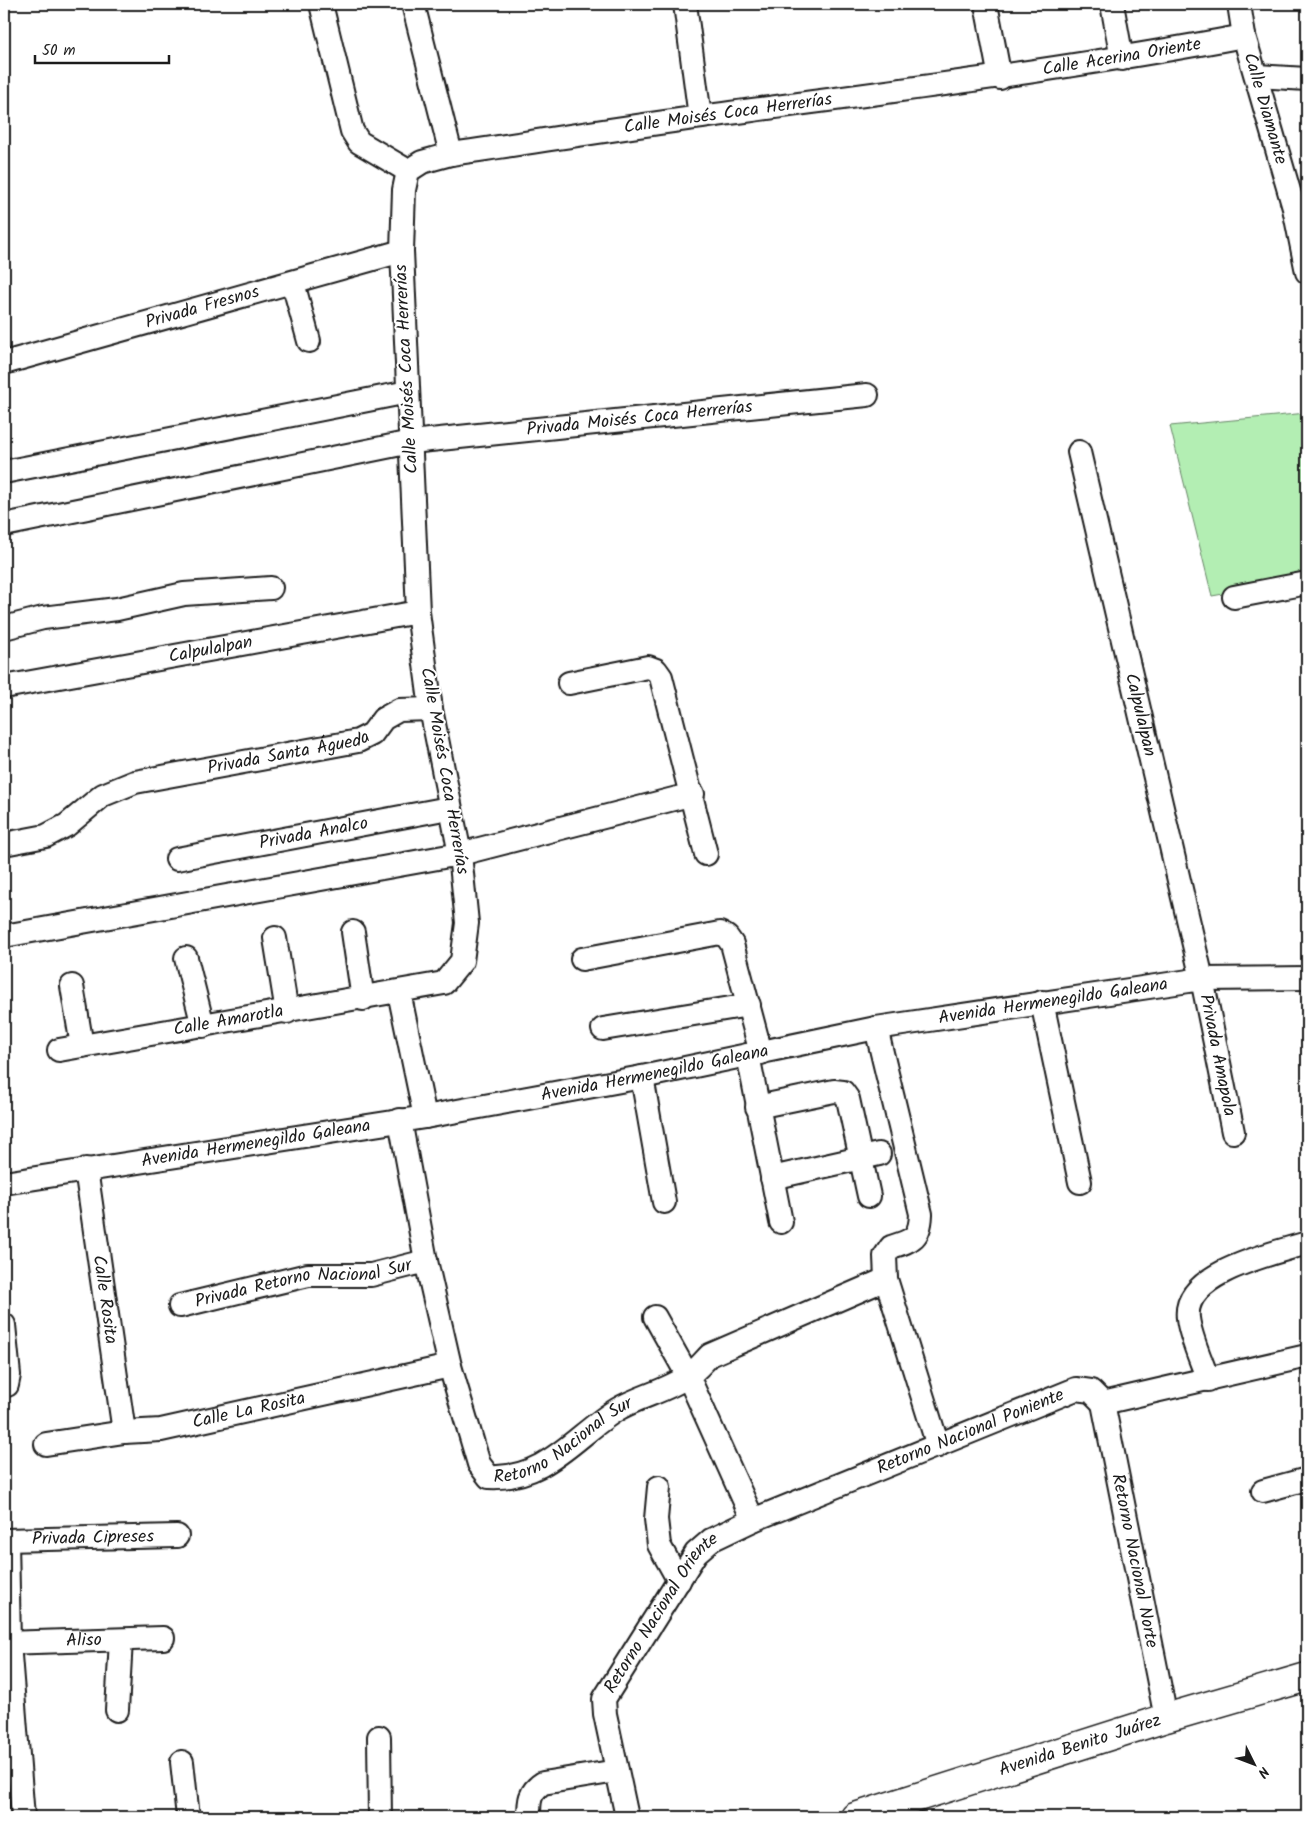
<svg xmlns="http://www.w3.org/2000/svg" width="1311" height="1821" font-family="Kalam,sans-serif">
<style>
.green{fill:#b3eeb3;stroke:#688568}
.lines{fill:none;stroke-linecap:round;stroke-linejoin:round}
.minor-casing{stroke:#1c1c1c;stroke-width:26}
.major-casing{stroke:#1c1c1c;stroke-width:31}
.minor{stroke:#fff;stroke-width:22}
.major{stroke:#fff;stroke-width:28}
.labels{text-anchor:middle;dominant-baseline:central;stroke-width:4;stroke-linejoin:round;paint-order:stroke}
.street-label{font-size:18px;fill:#1c1c1c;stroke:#fff}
</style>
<rect width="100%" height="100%" fill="#fff"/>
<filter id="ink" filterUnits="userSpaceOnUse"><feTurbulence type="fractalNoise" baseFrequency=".02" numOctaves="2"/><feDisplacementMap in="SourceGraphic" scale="10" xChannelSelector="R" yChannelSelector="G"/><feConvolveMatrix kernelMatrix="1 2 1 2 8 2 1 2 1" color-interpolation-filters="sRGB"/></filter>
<g filter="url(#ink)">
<polygon class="green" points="1307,413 1307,579 1212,596 1170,426"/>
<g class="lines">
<g class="minor-casing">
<g id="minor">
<polyline points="321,4 352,131 359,142 408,171"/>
<polyline points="413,4 451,154"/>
<polyline points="685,4 700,117"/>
<polyline points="986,4 1000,78"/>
<polyline points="1112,4 1122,59"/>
<path id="s1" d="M1239,4L1244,36L1294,208L1307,272"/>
<polyline points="1257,76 1307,79"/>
<polyline points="293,283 309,341"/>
<path id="s2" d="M4,363L402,251"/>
<path id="s3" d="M1079,452L1202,979L1233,1132"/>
<polyline points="4,472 408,392"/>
<path id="s4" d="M4,525L411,442L867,395"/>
<polyline points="1234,597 1307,583"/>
<polyline points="4,628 43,618 117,609 184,594 271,588"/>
<polyline points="569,683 648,667 656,670 661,677 706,854"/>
<path id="s5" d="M4,687L418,612"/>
<path id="s6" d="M4,844L46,836L67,825L103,795L135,782L358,741L372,734L383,719L399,710L431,709"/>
<path id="s7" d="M177,859L449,808"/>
<polyline points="353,932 363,999"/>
<polyline points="4,936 460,854 693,794"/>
<polyline points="275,938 287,1012"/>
<polyline points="186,958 203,1026"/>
<polyline points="582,959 720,933 727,937 732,944 761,1053"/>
<polyline points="72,986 82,1046"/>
<polyline points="399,992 425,1117"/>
<polyline points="1042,1002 1080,1182"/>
<path d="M876,1028L921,1214C920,1238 913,1240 891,1247L885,1256L886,1279L938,1446"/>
<polyline points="603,1029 749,1005"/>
<path id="s8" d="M59,1050L444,983L462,961L467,923L460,854L431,709L418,612L402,251L404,190L408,171L422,162L451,154C534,142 618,128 702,117C883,92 1064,70 1244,36"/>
<polyline points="748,1055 781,1222"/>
<polyline points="642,1077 664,1202"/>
<polyline points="757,1107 834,1091 843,1092 848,1099 869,1196"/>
<path id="s9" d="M400,1120L426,1261L450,1366L479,1464L489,1477C547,1480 575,1435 618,1409C640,1396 667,1391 688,1376C696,1371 703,1362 710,1355L886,1279"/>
<path id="s10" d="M86,1169L124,1432"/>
<polyline points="772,1178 879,1154"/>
<path id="s11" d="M4,1183L425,1117L642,1077L876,1028L1202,979L1307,978"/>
<path id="s12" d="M180,1306L308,1275H371L426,1261"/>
<polyline points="655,1317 688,1376 753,1520"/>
<polyline points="4,1325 9,1375 7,1385 4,1386"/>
<path d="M1208,1380C1202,1362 1190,1337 1188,1318C1182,1272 1276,1253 1307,1243"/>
<path id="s13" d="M1103,1403L1166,1718"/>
<polyline points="1103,1403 1307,1356"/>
<path id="s14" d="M46,1444L124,1432L161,1430L450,1366"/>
<polyline points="659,1487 656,1519 659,1545 679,1581"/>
<polyline points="1263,1491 1307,1479"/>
<path id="s15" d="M4,1540L177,1536"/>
<polyline points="7,1540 9,1643 23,1817"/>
<path id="s16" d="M4,1643L163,1638"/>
<polyline points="117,1710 121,1640"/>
<polyline points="379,1737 380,1817"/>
<polyline points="182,1762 188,1817"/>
<path d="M529,1817C529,1801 529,1792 543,1783L617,1771"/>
<path id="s17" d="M627,1817L605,1714L604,1699L696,1553L711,1540L753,1520L1076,1389L1091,1391L1103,1403"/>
</g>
</g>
<g class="major-casing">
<g id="major">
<path id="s18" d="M855,1817L1166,1718L1307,1677"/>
</g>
</g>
<use href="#minor" class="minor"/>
<use href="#major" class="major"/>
</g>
</g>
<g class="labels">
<g class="street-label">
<text stroke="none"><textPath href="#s8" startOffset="1939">Calle Acerina Oriente</textPath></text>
<text stroke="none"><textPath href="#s1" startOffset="108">Calle Diamante</textPath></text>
<text stroke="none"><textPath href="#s8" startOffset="1541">Calle Moisés Coca Herrerías</textPath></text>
<text stroke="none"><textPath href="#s2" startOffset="206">Privada Fresnos</textPath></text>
<text transform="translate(407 369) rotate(-93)">Calle Moisés Coca Herrerías</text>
<text stroke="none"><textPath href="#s4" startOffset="645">Privada Moisés Coca Herrerías</textPath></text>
<text stroke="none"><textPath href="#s5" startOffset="210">Calpulalpan</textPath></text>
<text stroke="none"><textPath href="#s3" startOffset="270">Calpulalpan</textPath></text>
<text stroke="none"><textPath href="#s6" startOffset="304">Privada Santa Águeda</textPath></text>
<text transform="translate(444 771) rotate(80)">Calle Moisés Coca Herrerías</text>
<text stroke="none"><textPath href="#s7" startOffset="139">Privada Analco</textPath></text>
<text stroke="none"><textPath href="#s11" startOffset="1065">Avenida Hermenegildo Galeana</textPath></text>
<text stroke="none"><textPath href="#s8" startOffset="172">Calle Amarotla</textPath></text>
<text stroke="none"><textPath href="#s3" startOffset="619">Privada Amapola</textPath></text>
<text stroke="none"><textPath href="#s11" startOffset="660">Avenida Hermenegildo Galeana</textPath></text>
<text stroke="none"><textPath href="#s11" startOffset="255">Avenida Hermenegildo Galeana</textPath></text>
<text stroke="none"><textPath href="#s12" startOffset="126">Privada Retorno Nacional Sur</textPath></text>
<text stroke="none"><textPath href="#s10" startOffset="132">Calle Rosita</textPath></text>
<text stroke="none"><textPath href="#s14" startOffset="206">Calle La Rosita</textPath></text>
<text stroke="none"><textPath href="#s17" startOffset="594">Retorno Nacional Poniente</textPath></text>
<text stroke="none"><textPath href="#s9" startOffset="454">Retorno Nacional Sur</textPath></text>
<text stroke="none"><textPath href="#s15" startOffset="89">Privada Cipreses</textPath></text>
<text stroke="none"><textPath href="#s13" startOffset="161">Retorno Nacional Norte</textPath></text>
<text stroke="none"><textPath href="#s17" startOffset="224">Retorno Nacional Oriente</textPath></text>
<text stroke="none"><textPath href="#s16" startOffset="80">Aliso</textPath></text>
<text stroke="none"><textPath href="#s18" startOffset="236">Avenida Benito Juárez</textPath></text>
</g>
</g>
<rect width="1311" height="1821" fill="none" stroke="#fff" stroke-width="20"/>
<rect x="10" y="10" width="1291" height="1801" fill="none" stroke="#1c1c1c" stroke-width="2" filter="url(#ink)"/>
<g transform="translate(1254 1764) rotate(132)" stroke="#ffffff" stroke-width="4" paint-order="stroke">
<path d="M0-4L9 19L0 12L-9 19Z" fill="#1c1c1c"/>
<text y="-8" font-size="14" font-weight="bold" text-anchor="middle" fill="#1c1c1c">N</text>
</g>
<path d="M35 55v8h134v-8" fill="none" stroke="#1c1c1c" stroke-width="2.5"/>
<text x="42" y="55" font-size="15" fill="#1c1c1c" stroke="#ffffff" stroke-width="4" paint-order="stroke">50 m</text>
</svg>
